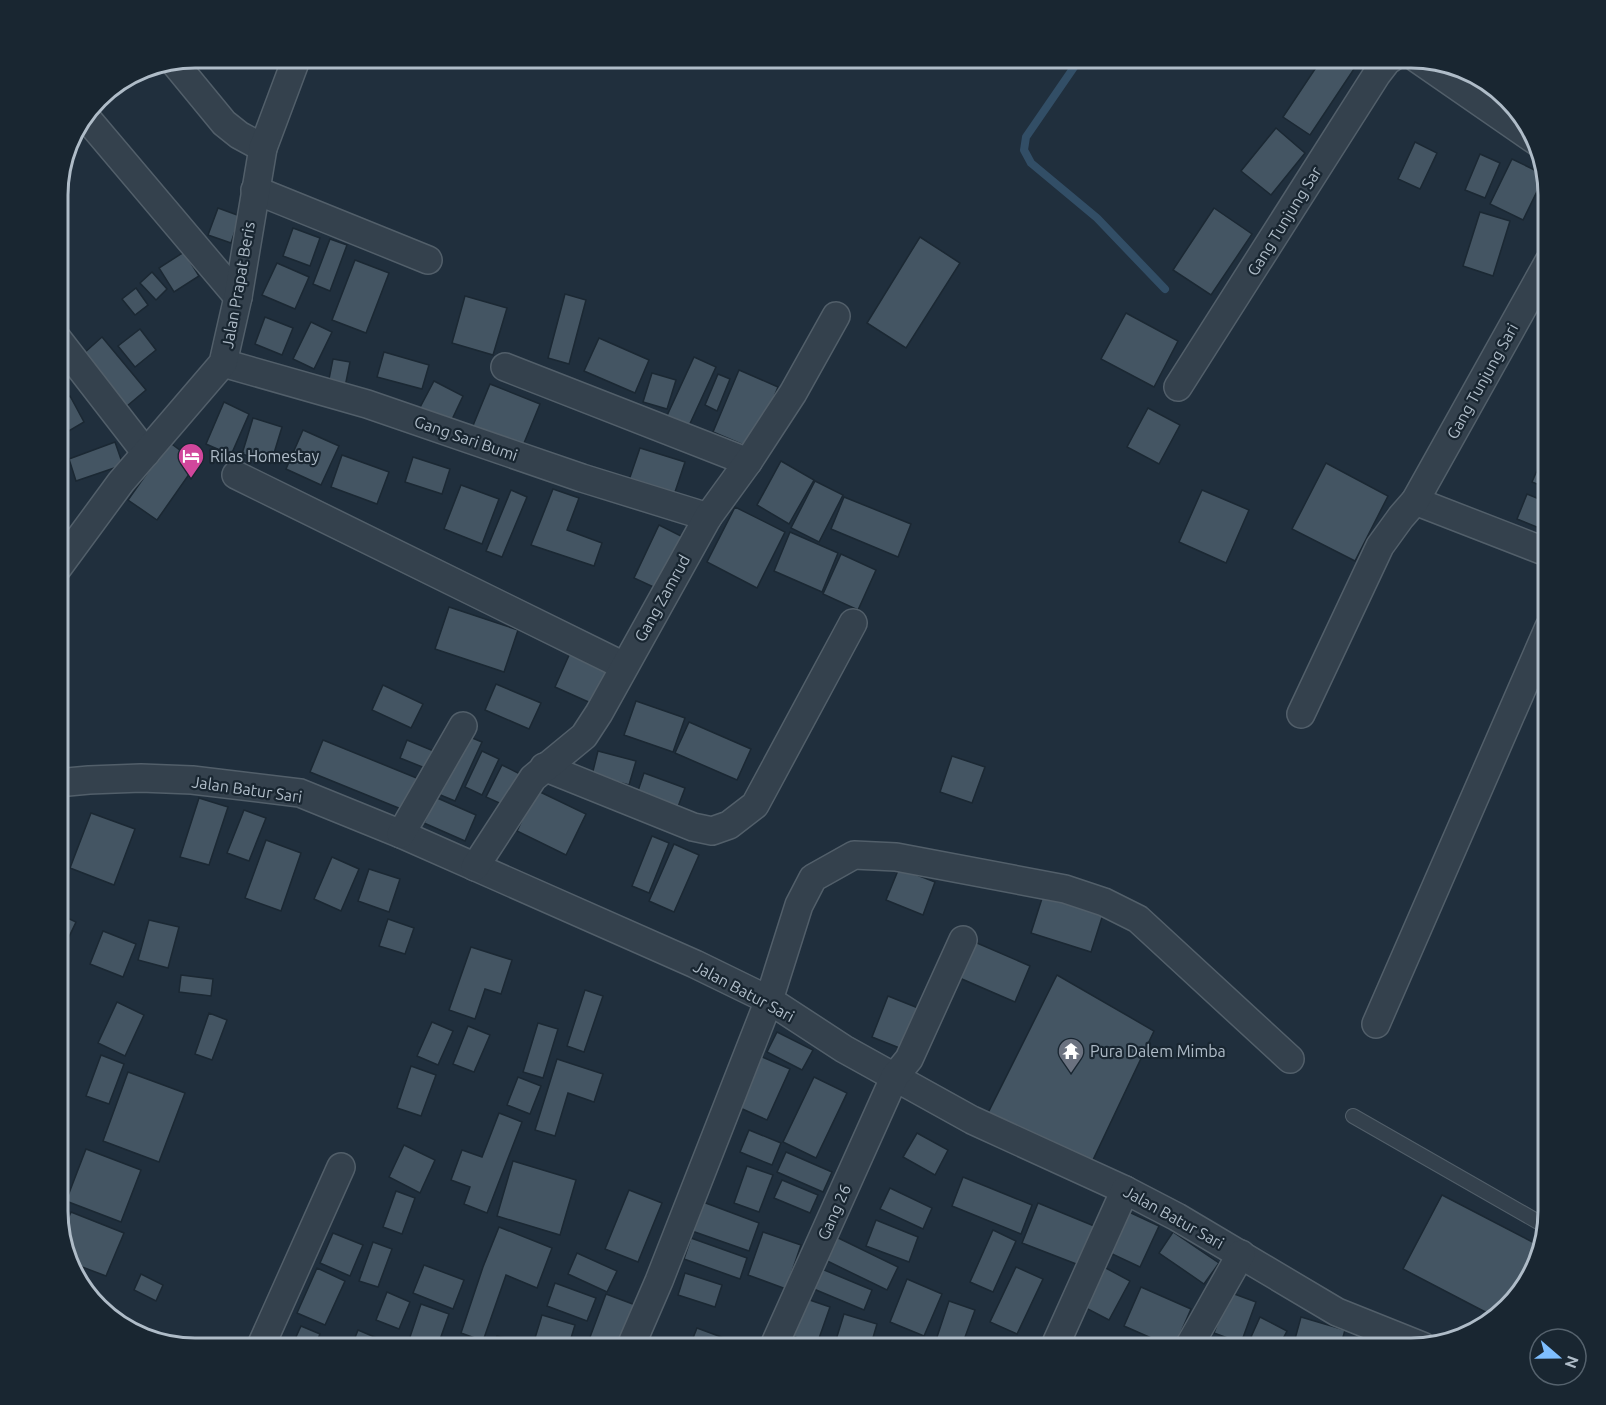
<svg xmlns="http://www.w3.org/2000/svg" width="1606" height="1405" font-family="Ubuntu,sans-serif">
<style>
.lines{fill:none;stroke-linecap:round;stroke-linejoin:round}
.stream{stroke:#324e66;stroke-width:8}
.building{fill:#445563;stroke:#1b2833;stroke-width:1.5}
.service-casing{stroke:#525f6a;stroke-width:16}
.minor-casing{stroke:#525f6a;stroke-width:30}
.service{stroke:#34414d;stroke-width:14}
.minor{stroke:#34414d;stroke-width:27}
.labels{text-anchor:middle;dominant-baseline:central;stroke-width:4.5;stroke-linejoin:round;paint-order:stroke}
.street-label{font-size:16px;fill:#afbcc8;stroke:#192631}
.poi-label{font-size:16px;fill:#afbcc8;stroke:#192631;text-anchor:start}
.rim{fill:none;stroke:#afbcc8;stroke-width:3}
</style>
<rect width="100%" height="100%" fill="#202f3d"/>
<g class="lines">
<polyline class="stream" points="1081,57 1026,137 1024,150 1031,163 1097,218 1165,289"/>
</g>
<g class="building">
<polygon points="1323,57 1342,57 1356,66 1310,135 1283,117"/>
<polygon points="1479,78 1493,87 1484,101 1470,92"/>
<polygon points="1276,128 1305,153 1271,195 1241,171"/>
<polygon points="1415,142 1437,153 1420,189 1398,179"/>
<polygon points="1480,154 1500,163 1485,198 1465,190"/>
<polygon points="1512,159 1545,175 1523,220 1490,204"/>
<polygon points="218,208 240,216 231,243 208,235"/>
<polygon points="1214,208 1252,234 1211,295 1173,270"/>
<polygon points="1480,212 1510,221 1493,276 1463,266"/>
<polygon points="293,228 320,238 310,266 283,256"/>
<polygon points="920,237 960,263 906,348 867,323"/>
<polygon points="330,239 347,245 330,291 313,284"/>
<polygon points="184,252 199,276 174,292 159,268"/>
<polygon points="355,260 389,273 366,333 332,320"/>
<polygon points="277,263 309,277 295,309 262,295"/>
<polygon points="152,272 167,289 156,300 140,283"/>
<polygon points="136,288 148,305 135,315 122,299"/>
<polygon points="565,294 586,300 569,364 548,358"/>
<polygon points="465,296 507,308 493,355 452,343"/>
<polygon points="1126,313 1178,341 1154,387 1101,359"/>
<polygon points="265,317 293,328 282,355 255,344"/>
<polygon points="311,322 332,332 314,369 293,359"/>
<polygon points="140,329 156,350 135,367 118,346"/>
<polygon points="102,337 146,390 127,406 83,354"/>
<polygon points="599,338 649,360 635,393 584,371"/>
<polygon points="384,352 429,365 422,389 377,377"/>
<polygon points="694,357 716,367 687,430 665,420"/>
<polygon points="333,359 350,362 344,392 327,389"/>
<polygon points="739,370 778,387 753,449 713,432"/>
<polygon points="652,373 676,380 667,409 643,402"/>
<polygon points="718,374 730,379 717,411 705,405"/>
<polygon points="434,381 463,396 447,430 416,415"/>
<polygon points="490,384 540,404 522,448 472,428"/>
<polygon points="70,396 84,422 57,438 57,404"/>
<polygon points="224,402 249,414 231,455 206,444"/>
<polygon points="1148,408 1180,425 1159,464 1127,447"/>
<polygon points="253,418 282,427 271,463 242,454"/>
<polygon points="303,430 339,446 321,485 286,469"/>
<polygon points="115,442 123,465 76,481 69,459"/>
<polygon points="169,442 197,463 157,520 128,500"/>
<polygon points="1549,443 1549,489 1532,482"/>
<polygon points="640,448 685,462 672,501 627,486"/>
<polygon points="342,455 389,472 377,504 331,487"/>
<polygon points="413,457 450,469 442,494 405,482"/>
<polygon points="781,461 814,480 789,524 757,505"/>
<polygon points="1326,463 1388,496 1355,561 1292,529"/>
<polygon points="815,481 843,495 819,542 791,528"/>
<polygon points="461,485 499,499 482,544 444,529"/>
<polygon points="553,489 579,498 567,530 602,543 594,566 531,545"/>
<polygon points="511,490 527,497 502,557 486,551"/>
<polygon points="1202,490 1249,510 1226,563 1179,542"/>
<polygon points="1527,494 1549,503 1549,532 1517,519"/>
<polygon points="844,497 911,524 898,557 831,529"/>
<polygon points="735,507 785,532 757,588 707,562"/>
<polygon points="659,525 685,538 660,590 634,578"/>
<polygon points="790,532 838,553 822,592 774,571"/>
<polygon points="841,554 876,570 858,610 823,594"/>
<polygon points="449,607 518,630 504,672 435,649"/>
<polygon points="570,653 608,670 593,704 555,687"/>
<polygon points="496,684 541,703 529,729 485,710"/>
<polygon points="383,685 423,704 411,728 372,710"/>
<polygon points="636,701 685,718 673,752 624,735"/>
<polygon points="689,722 751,749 737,780 675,753"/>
<polygon points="465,735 482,742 455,801 438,794"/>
<polygon points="323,740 419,779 406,811 310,772"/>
<polygon points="407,740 436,752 430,770 400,758"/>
<polygon points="482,751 499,759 482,795 465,787"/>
<polygon points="598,751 636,761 629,785 592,775"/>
<polygon points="952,756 985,767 972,803 940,792"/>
<polygon points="502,765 522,775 506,806 486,797"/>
<polygon points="644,773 685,788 676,812 636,797"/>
<polygon points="536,790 586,814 566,855 517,831"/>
<polygon points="435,797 476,815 465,841 424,823"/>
<polygon points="199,798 228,807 209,865 180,857"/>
<polygon points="244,810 266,818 249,861 227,853"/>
<polygon points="91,813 135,829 114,885 70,868"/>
<polygon points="652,836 669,843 649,893 632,886"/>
<polygon points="266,840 301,853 281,911 245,898"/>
<polygon points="674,844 699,855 674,912 649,901"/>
<polygon points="332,857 359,869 341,911 314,899"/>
<polygon points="899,868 935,882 923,915 886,900"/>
<polygon points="369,869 400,879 389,912 358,901"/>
<polygon points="1045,889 1105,908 1091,952 1031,933"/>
<polygon points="57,913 76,922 66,943 57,938"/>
<polygon points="388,919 414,928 405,954 379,946"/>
<polygon points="149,920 179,927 168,968 138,960"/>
<polygon points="103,931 136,944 123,977 90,964"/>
<polygon points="970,940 1030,966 1015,1002 955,976"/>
<polygon points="471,947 512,960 501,994 485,989 475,1019 449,1010"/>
<polygon points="181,975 213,979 211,996 179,992"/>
<polygon points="1057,975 1154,1031 1091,1164 986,1117"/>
<polygon points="585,990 603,996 584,1052 567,1046"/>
<polygon points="888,996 923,1010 907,1051 872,1037"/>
<polygon points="117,1002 144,1015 125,1056 98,1043"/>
<polygon points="209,1013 227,1020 212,1060 195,1054"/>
<polygon points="432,1022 453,1031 438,1065 417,1056"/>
<polygon points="538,1023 558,1029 543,1078 523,1072"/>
<polygon points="468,1026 490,1035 474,1072 453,1064"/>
<polygon points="777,1032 813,1050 802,1070 767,1052"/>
<polygon points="101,1055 124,1064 109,1104 86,1096"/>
<polygon points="760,1056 790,1069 767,1120 738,1107"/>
<polygon points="557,1059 603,1074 594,1102 568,1093 555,1136 535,1130"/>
<polygon points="411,1066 436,1075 421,1116 397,1108"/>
<polygon points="128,1072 185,1093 159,1162 103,1141"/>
<polygon points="518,1077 541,1086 530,1114 507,1105"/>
<polygon points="814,1077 847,1093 816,1158 783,1142"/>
<polygon points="499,1113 522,1122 487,1213 464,1204 470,1187 451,1180 462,1150 482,1157"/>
<polygon points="749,1130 781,1143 772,1165 740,1152"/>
<polygon points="917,1133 948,1150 935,1175 903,1157"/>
<polygon points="404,1145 435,1160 420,1193 389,1177"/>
<polygon points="86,1149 141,1170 121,1222 66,1201"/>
<polygon points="786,1152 832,1172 823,1192 777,1172"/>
<polygon points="513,1161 576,1180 560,1235 497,1216"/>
<polygon points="747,1166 773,1175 759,1212 734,1203"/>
<polygon points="963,1177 1032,1205 1021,1234 952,1206"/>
<polygon points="782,1180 818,1195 810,1213 774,1198"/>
<polygon points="890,1188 932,1208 923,1229 880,1209"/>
<polygon points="629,1190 662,1203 638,1262 605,1249"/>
<polygon points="396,1191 415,1198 402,1234 383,1227"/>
<polygon points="1442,1195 1542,1247 1538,1263 1509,1307 1495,1317 1403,1269"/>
<polygon points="703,1202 759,1223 749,1251 692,1231"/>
<polygon points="1038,1203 1099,1228 1084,1267 1022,1243"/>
<polygon points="71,1212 124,1233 106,1276 69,1262 61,1235"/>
<polygon points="1129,1212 1159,1226 1140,1267 1110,1253"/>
<polygon points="876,1220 918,1237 909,1262 866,1246"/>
<polygon points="499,1227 552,1248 537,1288 506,1275 483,1341 461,1333 483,1267"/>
<polygon points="993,1230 1016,1241 993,1292 970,1282"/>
<polygon points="763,1232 801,1245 786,1289 748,1275"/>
<polygon points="1173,1232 1219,1263 1204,1284 1159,1253"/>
<polygon points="333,1233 363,1245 350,1276 320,1263"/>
<polygon points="828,1233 898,1267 887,1290 817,1256"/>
<polygon points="691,1238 747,1258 740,1279 684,1259"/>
<polygon points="373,1242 392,1249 378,1287 359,1281"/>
<polygon points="577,1253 617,1271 607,1292 568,1274"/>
<polygon points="424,1265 464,1280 453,1309 413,1293"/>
<polygon points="1102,1266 1130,1281 1109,1320 1082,1306"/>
<polygon points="817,1267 872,1290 864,1310 809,1287"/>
<polygon points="1016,1267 1043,1279 1017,1334 990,1322"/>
<polygon points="317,1268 345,1281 325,1325 297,1313"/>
<polygon points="685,1273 722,1285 715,1307 678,1295"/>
<polygon points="141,1274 163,1285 156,1301 134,1290"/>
<polygon points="907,1279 942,1294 924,1336 890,1322"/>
<polygon points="555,1283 596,1298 587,1321 547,1306"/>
<polygon points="1141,1287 1191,1309 1174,1348 1124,1326"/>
<polygon points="387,1292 410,1302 399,1329 376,1320"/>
<polygon points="1229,1292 1256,1302 1241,1343 1214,1333"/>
<polygon points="606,1294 638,1306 622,1348 586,1348"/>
<polygon points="798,1296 830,1307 817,1344 785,1334"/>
<polygon points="949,1301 975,1310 961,1348 948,1348 935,1343"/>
<polygon points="421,1304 449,1314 437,1348 409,1340"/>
<polygon points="844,1314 877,1324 870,1348 850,1348 835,1343"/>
<polygon points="542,1315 575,1325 568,1348 532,1348"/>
<polygon points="1260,1317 1287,1331 1278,1348 1272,1348 1251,1337"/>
<polygon points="1301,1317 1345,1330 1340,1348 1325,1348 1295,1339"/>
<polygon points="301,1326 320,1334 314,1348 291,1348"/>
<polygon points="697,1328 751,1348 689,1348"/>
<polygon points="358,1330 391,1344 389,1348 351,1348"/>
<polygon points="497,1336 524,1343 522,1348 493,1348"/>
</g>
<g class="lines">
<g class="service-casing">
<polyline id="service" points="1353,1116 1547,1227"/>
</g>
<g class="minor-casing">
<g id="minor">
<polyline points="1416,58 1539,143"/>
<polyline points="173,61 224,123 239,135 263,148"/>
<polyline points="85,116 238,297"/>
<polyline points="255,190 428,260"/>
<polyline points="57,338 146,453"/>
<polyline points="223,363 367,404 582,478 708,517"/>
<polyline points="505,367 748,462"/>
<polyline points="1178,387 1377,74 1387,61 1393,57"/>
<polyline points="236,475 624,666"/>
<polyline points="1415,501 1549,553"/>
<polyline points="57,569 121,482 223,363 238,297 263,148 297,57"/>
<polyline points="1301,714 1380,546 1401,517 1415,501 1549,261"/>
<polyline points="544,767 693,827 712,831 729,825 755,805 853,623"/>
<polyline points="57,783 89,780 141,778 192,780 300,793 401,834 695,964 769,1000 844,1049 972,1120 1125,1190 1177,1217 1337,1312 1422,1346"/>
<polyline points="401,834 463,726"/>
<polyline points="475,867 533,778 584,736 599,713 708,517 748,462 793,393 836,316"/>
<polyline points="1376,1024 1549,627"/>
<polyline points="260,1348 341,1167"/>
<polyline points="630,1348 659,1281 769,1000 799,905 813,878 854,855 896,857 1065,889 1104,902 1138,919 1290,1059"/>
<polyline points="773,1348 895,1076 909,1059 963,940"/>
<polyline points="1054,1348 1125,1190"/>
<polyline points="1188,1348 1241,1254"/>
</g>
</g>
<use href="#service" class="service"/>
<use href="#minor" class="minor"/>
</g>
<defs>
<g id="hotel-pin" transform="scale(1.35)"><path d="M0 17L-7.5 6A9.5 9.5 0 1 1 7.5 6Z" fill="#d1479c" stroke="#192631"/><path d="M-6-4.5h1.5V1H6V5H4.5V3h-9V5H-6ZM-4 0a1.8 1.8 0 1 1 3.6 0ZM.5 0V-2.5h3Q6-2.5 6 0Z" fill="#fff"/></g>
<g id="temple-pin" transform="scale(1.35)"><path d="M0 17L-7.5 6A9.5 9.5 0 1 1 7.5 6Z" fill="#6b7280" stroke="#192631"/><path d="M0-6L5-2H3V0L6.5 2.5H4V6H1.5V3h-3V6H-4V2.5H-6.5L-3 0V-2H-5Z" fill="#fff"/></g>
</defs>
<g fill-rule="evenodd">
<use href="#hotel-pin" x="191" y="456"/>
<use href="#temple-pin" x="1071" y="1051"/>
</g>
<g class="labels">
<g class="street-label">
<text transform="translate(1284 221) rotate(-58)">Gang Tunjung Sar</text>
<text transform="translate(238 285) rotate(-80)">Jalan Prapat Beris</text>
<text transform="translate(1482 381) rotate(-61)">Gang Tunjung Sari</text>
<text transform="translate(466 438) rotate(19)">Gang Sari Bumi</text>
<text transform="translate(662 598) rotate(-61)">Gang Zamrud</text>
<text transform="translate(247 789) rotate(8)">Jalan Batur Sari</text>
<text transform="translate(744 991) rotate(28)">Jalan Batur Sari</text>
<text transform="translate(834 1212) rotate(-66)">Gang 26</text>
<text transform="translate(1174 1217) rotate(29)">Jalan Batur Sari</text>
</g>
<g class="poi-label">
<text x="210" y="456">Rilas Homestay</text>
<text x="1090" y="1051">Pura Dalem Mimba</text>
</g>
</g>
<path d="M0 0H1606V1405H0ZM195 68H1411A127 127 0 0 1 1538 195V1211A127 127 0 0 1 1411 1338H195A127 127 0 0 1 68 1211V195A127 127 0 0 1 195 68Z" fill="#192631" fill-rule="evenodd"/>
<path class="rim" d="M195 68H1411A127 127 0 0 1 1538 195V1211A127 127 0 0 1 1411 1338H195A127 127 0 0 1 68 1211V195A127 127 0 0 1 195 68Z"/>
<g transform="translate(1558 1357) rotate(110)"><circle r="28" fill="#192631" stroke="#55626d" stroke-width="1.5"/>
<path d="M0-4.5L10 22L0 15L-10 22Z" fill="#7ebeff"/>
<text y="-9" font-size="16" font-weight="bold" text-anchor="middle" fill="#afbcc8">N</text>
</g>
</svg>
